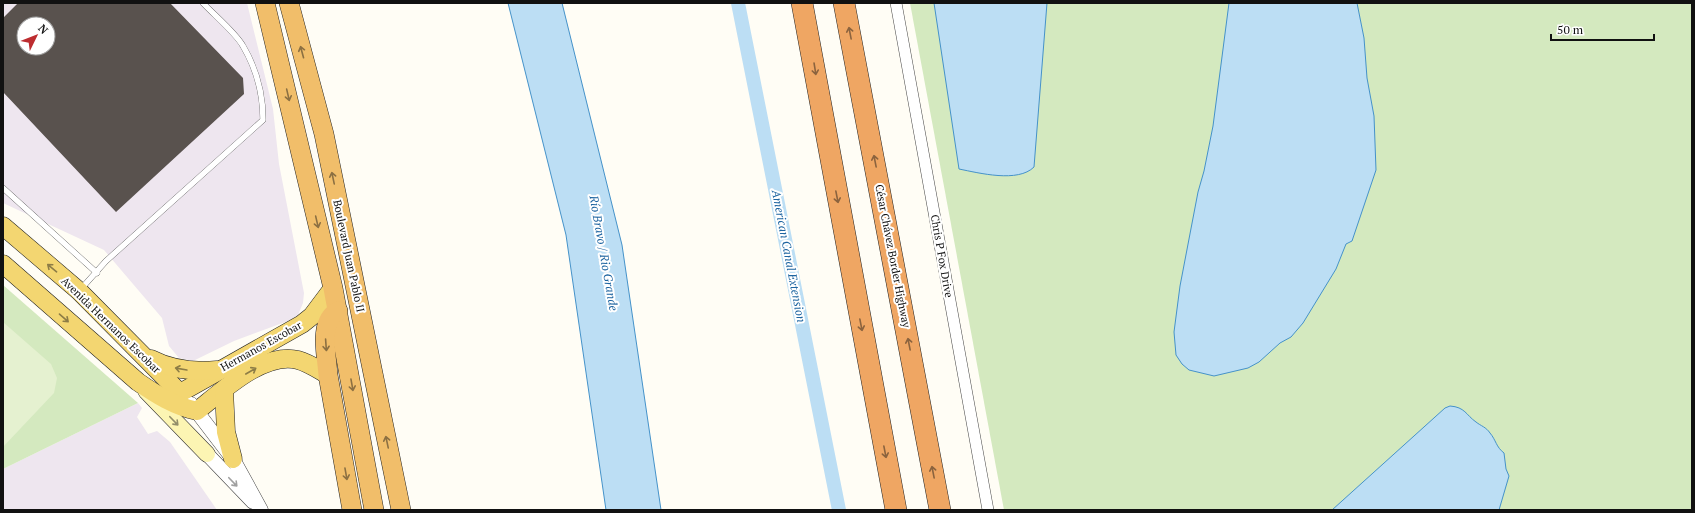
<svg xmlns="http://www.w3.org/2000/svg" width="1695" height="513" font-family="'PT Serif',serif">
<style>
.industrial{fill:#eee6ef;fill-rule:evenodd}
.green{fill:#d4e9bf}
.pitch{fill:#e5f1d0}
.water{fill:#bcdef4;stroke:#4592c9}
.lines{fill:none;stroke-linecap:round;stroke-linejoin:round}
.canal{stroke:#bcdef4;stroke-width:14}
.building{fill:#59524e;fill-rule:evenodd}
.service-casing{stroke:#444;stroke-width:6}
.minor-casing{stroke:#444;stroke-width:12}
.tertiary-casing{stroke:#444;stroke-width:15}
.secondary-casing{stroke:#333;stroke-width:17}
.primary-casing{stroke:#222;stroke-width:19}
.trunk-casing{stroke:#222;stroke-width:20}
.motorway-casing{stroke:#222;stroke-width:22}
.service{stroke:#fff;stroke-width:5.5}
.minor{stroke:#fff;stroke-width:11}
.tertiary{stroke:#fff;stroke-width:14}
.secondary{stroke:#fcf5b3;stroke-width:16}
.primary{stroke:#f3d671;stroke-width:18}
.trunk{stroke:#f1be6a;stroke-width:19}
.motorway{stroke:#efa663;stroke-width:21}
.oneway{stroke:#8b633e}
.oneway2{stroke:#8c7042}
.oneway3{stroke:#8d7d46}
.oneway4{stroke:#928e6a}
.oneway5{stroke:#a0a0a0}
.labels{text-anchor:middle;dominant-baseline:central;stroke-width:4;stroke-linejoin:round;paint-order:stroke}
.street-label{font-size:11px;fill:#111;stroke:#fff}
.water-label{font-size:12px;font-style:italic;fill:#1d64a0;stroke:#fff}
</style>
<rect width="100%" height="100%" fill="#fffdf5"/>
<g class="industrial">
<path d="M3,3H247L273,109L279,164L304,293L303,303L298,315L288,321L234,341L193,361L179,358L169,346L162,318L104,250L3,203ZM24,24H48V48H24Z"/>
<polygon points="138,403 142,408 137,417 148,434 157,431 170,442 217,510 3,510 3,469"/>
</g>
<g class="green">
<polygon points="910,3 1692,3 1692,510 1004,510"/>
<polygon points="3,285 138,403 3,469"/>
</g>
<polygon class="pitch" points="3,322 51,364 57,378 54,393 3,447"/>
<g class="water">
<polygon points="508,3 562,3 622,245 661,510 606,510 566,235"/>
<path d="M934,3H1047L1034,167C1018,183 979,173 959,169Z"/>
<polygon points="1229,3 1357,3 1364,38 1367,78 1374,116 1376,170 1352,241 1346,244 1336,269 1303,323 1291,337 1280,343 1259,362 1248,368 1214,376 1189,370 1182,364 1176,355 1174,332 1180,286 1198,192 1204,171 1213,126"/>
<path d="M1450,406C1465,407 1466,415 1476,422C1481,426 1486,427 1490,433C1496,440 1496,447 1504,453L1506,469L1509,476L1499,510H1332L1445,408Z"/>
</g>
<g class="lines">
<polyline class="canal" points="738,3 839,510"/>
</g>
<path class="building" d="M18,3H170L243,78L244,94L116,212L3,92V18ZM24,24H48V48H24Z"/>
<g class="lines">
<g class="service-casing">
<g id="service">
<polyline points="3,188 97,273"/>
<path d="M81,289L106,261L263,120C263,95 256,68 243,46C236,33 213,14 203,3"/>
</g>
</g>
<g class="minor-casing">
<polyline id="minor" points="896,3 988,510"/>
</g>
<g class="tertiary-casing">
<g id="tertiary">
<polyline points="191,404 233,459 261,510"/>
<polyline points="207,454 253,502"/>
</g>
</g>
<g class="secondary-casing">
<polyline id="secondary" points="146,391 207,454"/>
</g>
<g class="primary-casing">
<g id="primary">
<polyline points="3,226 79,291 180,393 302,324 312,316 333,288"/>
<path d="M3,264L138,382C157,395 174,406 197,411C222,391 264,351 298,360C309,363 319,370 328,375"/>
<path d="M151,359C172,370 194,372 217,370"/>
<polyline points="224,390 226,432 233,459"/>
</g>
</g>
<g class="trunk-casing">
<g id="trunk">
<polyline points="265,3 333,288 374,510"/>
<polyline points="289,3 324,134 401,510"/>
<path d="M338,311C318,321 327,357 328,375L352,510"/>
</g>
</g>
<g class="motorway-casing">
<g id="motorway">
<polyline points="802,3 896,510"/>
<polyline points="844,3 940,510"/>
</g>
</g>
<use href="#service" class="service"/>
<use href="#minor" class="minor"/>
<use href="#tertiary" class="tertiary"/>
<use href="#secondary" class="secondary"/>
<use href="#primary" class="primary"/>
<use href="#trunk" class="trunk"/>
<use href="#motorway" class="motorway"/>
</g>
<defs><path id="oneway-shaft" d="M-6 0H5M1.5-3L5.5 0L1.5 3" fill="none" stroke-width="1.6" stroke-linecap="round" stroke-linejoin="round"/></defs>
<g class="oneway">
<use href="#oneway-shaft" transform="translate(850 33) rotate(-101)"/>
<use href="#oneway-shaft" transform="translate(815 69) rotate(81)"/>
<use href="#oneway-shaft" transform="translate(875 161) rotate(-101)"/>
<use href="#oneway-shaft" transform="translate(837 197) rotate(79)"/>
<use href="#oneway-shaft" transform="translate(861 325) rotate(79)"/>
<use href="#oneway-shaft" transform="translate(909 344) rotate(-101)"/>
<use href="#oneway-shaft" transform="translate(885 452) rotate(79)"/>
<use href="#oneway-shaft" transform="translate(933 472) rotate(-101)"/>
</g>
<g class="oneway2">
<use href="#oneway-shaft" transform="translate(302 52) rotate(-105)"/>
<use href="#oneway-shaft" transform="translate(288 95) rotate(77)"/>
<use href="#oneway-shaft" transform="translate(333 178) rotate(-102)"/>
<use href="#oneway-shaft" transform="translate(317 222) rotate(77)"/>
<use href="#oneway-shaft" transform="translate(326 345) rotate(86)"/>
<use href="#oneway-shaft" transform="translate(352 385) rotate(80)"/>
<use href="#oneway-shaft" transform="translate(387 442) rotate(-102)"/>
<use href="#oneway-shaft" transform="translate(346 474) rotate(80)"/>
</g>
<g class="oneway3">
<use href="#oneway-shaft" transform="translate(52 268) rotate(-140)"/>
<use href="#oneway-shaft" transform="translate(64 318) rotate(41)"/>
<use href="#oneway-shaft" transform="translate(181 369) rotate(-170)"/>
<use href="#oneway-shaft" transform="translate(251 371) rotate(-30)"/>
</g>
<use class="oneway4" href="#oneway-shaft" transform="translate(174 421) rotate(46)"/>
<use class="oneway5" href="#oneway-shaft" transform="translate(233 482) rotate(46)"/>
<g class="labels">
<g class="street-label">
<text transform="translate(349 256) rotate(78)">Boulevard Juan Pablo II</text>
<text transform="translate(893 256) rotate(79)">César Chávez Border Highway</text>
<text transform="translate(942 256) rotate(80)">Chris P Fox Drive</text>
<text transform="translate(111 325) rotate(44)">Avenida Hermanos Escobar</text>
<text transform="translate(261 346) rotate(-29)">Hermanos Escobar</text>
</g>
<g class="water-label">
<text transform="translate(604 253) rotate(80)">Río Bravo / Rio Grande</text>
<text transform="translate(789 256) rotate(79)">American Canal Extension</text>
</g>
</g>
<rect width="1695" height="513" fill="none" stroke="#111111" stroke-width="8"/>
<g transform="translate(36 36) rotate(47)"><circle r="19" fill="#ffffff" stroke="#a0a0a0"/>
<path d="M0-3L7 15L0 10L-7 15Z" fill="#bd2d30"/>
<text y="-6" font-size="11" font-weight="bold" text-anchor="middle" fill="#111111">N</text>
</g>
<path d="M1551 34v6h103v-6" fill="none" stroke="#111111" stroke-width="2"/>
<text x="1557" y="34" font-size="12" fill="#111111" stroke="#ffffff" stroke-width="3" paint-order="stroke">50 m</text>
</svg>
